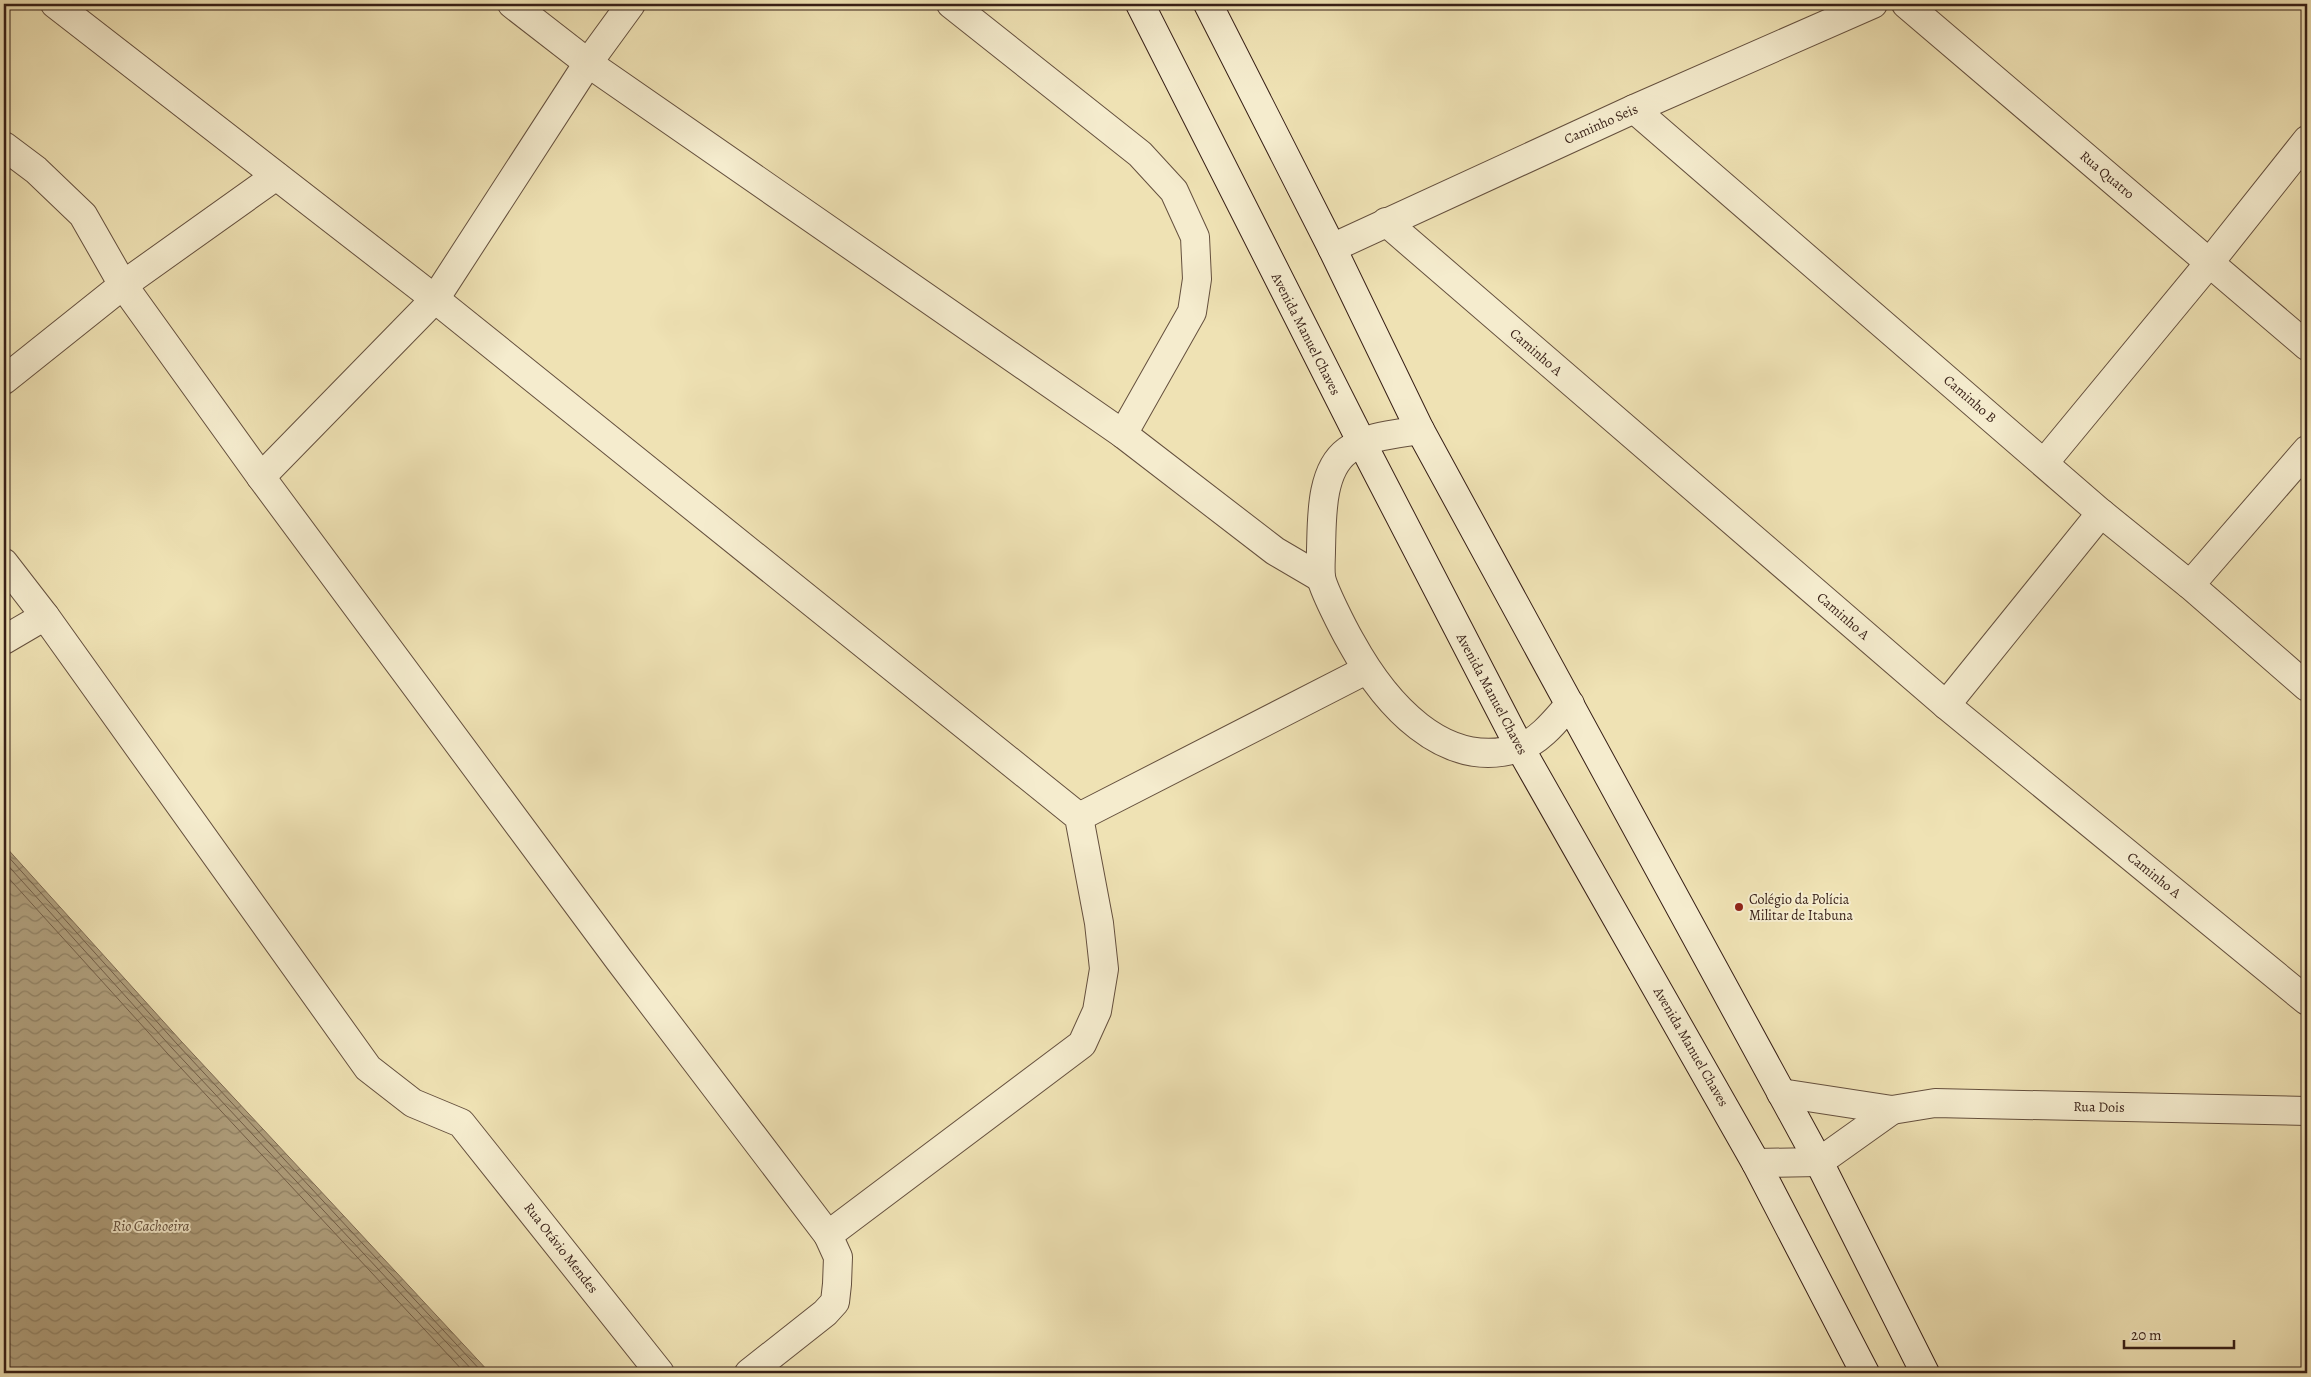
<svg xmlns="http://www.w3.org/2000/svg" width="2311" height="1377" font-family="Alegreya,serif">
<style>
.water{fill:url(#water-waves);stroke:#806c54}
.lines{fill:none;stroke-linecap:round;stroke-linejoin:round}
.shore{stroke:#74604a;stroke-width:1}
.minor-casing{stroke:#65503e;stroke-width:30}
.tertiary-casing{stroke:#65503e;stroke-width:30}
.secondary-casing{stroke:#371f16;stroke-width:30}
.minor{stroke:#f5ecce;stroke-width:28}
.tertiary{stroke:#f5ecce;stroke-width:28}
.secondary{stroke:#f5ecce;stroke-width:28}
.poi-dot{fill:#8f2418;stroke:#f5ecce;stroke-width:2}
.labels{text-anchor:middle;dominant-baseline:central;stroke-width:4;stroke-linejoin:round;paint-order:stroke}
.street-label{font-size:14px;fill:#371f16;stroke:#f5ecce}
.poi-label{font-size:14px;fill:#371f16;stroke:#f5ecce;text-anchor:start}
.water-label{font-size:15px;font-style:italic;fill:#614c3a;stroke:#f5ecce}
</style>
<defs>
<pattern id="water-waves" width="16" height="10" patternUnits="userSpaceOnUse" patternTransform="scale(1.25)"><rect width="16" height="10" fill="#b0a07e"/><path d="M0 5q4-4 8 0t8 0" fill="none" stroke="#908266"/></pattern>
</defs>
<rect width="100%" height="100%" fill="#efe2b4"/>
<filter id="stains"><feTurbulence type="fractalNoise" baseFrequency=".004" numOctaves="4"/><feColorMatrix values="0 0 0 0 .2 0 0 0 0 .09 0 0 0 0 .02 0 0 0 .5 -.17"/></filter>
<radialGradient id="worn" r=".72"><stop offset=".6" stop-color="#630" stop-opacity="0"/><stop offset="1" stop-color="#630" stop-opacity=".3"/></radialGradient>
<polygon class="water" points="4,845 181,1041 490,1373 4,1373"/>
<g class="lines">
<g class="shore">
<polyline points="4,852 177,1044 483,1373"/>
<polyline points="4,861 172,1048 475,1373"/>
<polyline points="4,873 167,1053 465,1373"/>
</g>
<g class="minor-casing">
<g id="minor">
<polyline points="55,4 435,299 1079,817 1099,923 1104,969 1097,1011 1082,1044 828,1235 838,1257 837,1284 835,1302 825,1313 749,1373"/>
<polyline points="512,4 588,63 1123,434 1275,551 1321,578"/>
<polyline points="951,4 1140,154 1174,191 1195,237 1197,279 1192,312 1123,434"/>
<polyline points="1906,4 2307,346"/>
<polyline points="1634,109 2101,513 2190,585 2307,687"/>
<polyline points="4,146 36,170 83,215 123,285 261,477 619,960 828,1235"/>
<polyline points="1386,222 1946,705 2307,1001"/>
<polyline points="1332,248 1634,109 1873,4"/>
<polyline points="4,380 123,285 276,176"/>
<path d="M1420,430C1397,434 1366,436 1347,451C1320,471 1322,520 1321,550C1321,559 1320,568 1321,577C1323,589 1344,630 1351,642C1384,702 1443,772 1519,748C1540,741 1556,720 1570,704"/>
<polyline points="2044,463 2210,262 2307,140"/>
<polyline points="261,477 435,299 588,63 631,4"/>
<polyline points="4,563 45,616 368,1068 413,1103 461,1123 660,1373"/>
<polyline points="2190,585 2307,450"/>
<polyline points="4,640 45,616"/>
<polyline points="1946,705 2101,513"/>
<polyline points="1079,817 1366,670"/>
</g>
</g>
<g class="tertiary-casing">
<g id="tertiary">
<polyline points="1781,1093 1892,1110 1935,1103 2307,1111"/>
<polyline points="1756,1163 1819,1162 1892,1110"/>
</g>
</g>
<g class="secondary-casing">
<g id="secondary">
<polyline points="1140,4 1362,443 1520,748 1756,1163 1865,1373"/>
<polyline points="1208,4 1332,248 1420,430 1819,1162 1925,1373"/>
</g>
</g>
<use href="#minor" class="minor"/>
<use href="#tertiary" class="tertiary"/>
<use href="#secondary" class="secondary"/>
</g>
<circle class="poi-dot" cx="1739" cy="907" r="5"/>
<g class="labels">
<g class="street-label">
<text transform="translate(1601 124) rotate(-24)">Caminho Seis</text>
<text transform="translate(2107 175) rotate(40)">Rua Quatro</text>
<text transform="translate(1306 334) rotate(63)">Avenida Manuel Chaves</text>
<text transform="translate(1536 352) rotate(41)">Caminho A</text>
<text transform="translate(1970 399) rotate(41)">Caminho B</text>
<text transform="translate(1843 616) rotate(41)">Caminho A</text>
<text transform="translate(1492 694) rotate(62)">Avenida Manuel Chaves</text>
<text transform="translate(2154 875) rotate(39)">Caminho A</text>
<text transform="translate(1691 1047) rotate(60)">Avenida Manuel Chaves</text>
<text transform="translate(2099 1107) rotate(1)">Rua Dois</text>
<text transform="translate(561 1248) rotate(52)">Rua Otávio Mendes</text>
</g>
<g class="poi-label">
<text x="1749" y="899">Colégio da Polícia<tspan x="1749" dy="16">Militar de Itabuna</tspan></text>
</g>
<g class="water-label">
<text x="151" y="1226">Rio Cachoeira</text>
</g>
</g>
<rect width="2311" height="1377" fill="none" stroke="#efe2b4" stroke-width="20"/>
<rect x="5" y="5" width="2301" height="1367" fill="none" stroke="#371f16" stroke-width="2.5"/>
<rect x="10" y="10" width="2291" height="1357" fill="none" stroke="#371f16"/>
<path d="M2124 1340v8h110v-8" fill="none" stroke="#371f16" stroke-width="2.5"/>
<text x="2131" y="1340" font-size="15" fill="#371f16" stroke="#f5ecce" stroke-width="4" paint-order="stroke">20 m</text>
<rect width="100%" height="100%" filter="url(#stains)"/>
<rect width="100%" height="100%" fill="url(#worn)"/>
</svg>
